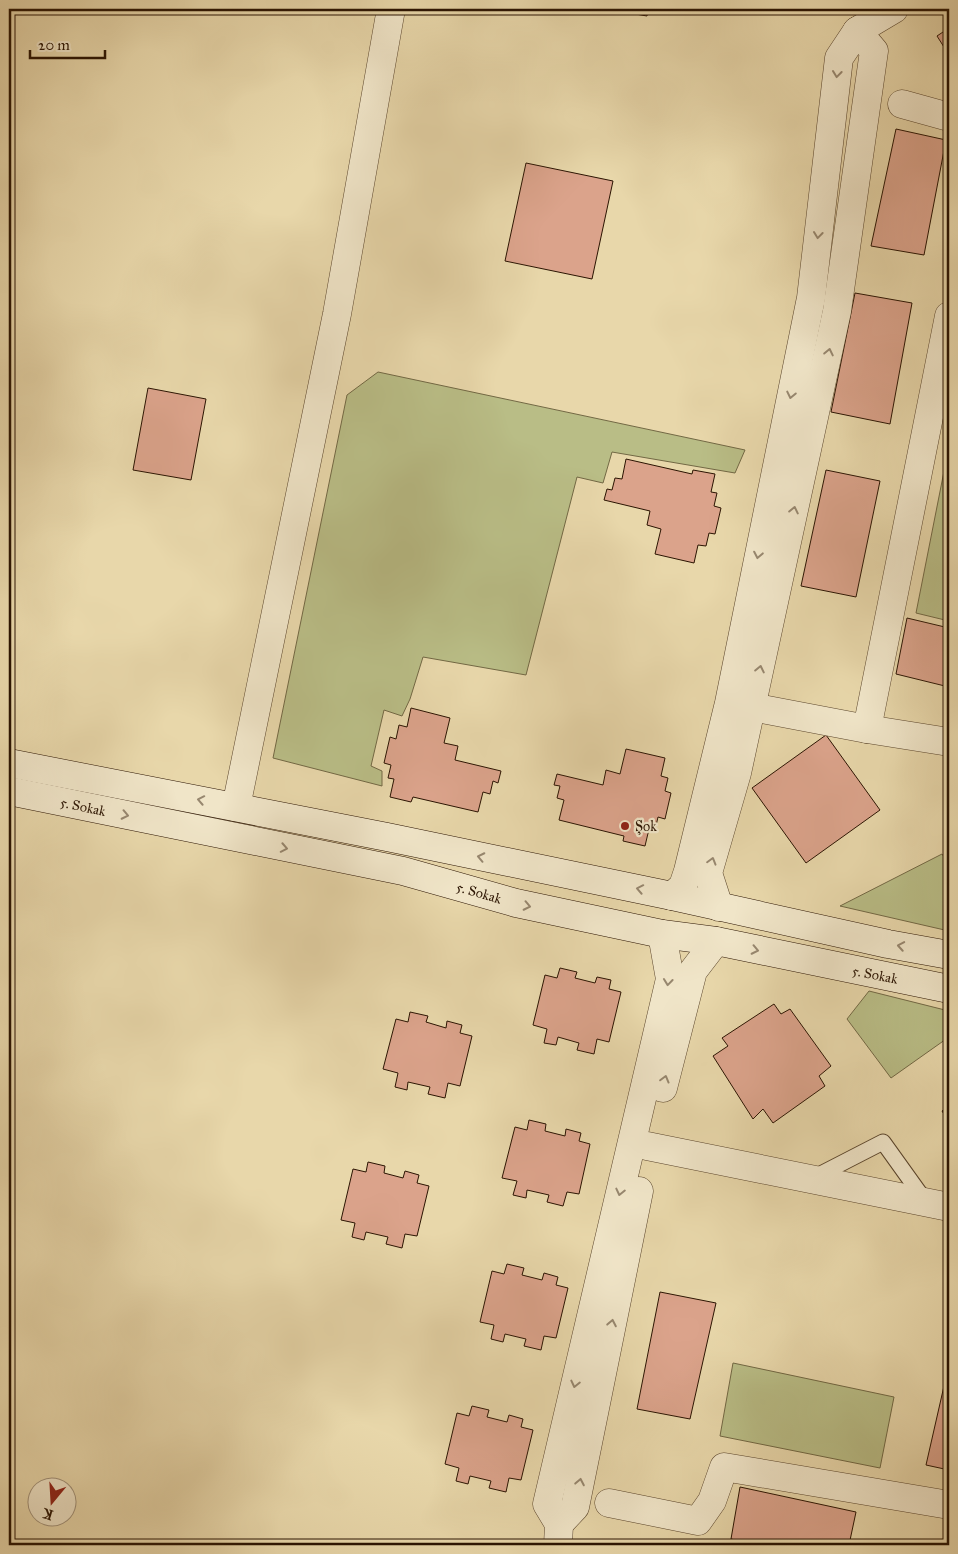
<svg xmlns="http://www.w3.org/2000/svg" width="958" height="1554" font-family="'IM FELL Great Primer',serif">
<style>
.green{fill:#b9bd86;stroke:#726844}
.building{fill:#dba38b;stroke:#2b1402}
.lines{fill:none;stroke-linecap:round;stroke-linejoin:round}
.lane-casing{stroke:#5a452c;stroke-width:17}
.street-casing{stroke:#5a452c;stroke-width:29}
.secondary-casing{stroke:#2b1402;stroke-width:29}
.lane{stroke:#f0e5c8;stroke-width:15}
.street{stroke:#f0e5c8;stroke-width:28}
.secondary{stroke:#f0e5c8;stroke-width:28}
.oneway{stroke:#97876f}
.poi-dot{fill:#8f2418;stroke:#f0e5c8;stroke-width:2}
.labels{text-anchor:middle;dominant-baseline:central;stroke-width:4.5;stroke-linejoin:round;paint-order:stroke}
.street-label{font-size:14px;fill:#2b1402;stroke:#f0e5c8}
.poi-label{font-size:14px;fill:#2b1402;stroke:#f0e5c8;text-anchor:start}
</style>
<rect width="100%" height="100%" fill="#e8d7aa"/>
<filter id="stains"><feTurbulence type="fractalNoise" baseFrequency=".004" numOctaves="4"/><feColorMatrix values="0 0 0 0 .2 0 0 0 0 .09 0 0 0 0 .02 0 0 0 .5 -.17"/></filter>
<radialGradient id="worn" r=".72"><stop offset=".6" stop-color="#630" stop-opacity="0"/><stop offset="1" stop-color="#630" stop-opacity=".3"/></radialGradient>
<g class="green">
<polygon points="378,372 745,450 735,473 612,452 603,483 577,477 526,675 423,657 410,699 402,716 384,710 371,766 382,771 382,786 273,758 347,395"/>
<polygon points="949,446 949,621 916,613"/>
<polygon points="942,854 949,864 949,931 840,906"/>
<polygon points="869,991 949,1011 949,1037 891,1078 847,1019"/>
<polygon points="733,1363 894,1397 880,1468 720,1436"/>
</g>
<g class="building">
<polygon points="606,9 648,9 647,16"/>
<polygon points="949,28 949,55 937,36"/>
<polygon points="896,129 946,140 924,255 871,246"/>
<polygon points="526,163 613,181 592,279 505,261"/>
<polygon points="855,293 912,303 890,424 831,412"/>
<polygon points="148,388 206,399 191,480 133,470"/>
<polygon points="626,459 692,474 693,470 715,474 711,492 717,493 714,506 721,508 715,534 709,533 706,546 698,545 694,563 655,554 661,529 647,525 650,511 604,500 607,489 612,490 615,478 622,479"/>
<polygon points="826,470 880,481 856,597 801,586"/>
<polygon points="907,618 949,628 949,687 896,674"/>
<polygon points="411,708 450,718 444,743 458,746 455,760 501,771 498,783 493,781 490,794 483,792 478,812 413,797 411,802 390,797 394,779 388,778 391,765 384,763 390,737 396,739 399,725 407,727"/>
<polygon points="826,735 880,810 806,863 752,788"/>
<polygon points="626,749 665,758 661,776 668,778 665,791 671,793 665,819 658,817 655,830 649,829 645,846 623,841 624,836 559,820 564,800 557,798 560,786 554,785 557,774 603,785 606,770 620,774"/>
<polygon points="560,968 577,972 575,978 595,983 597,977 611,980 609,989 621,992 609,1042 597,1039 594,1054 577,1050 579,1043 558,1037 556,1045 544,1043 547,1029 533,1025 545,975 557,978"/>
<polygon points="774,1004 781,1014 790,1009 831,1066 819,1076 825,1086 773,1123 763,1109 753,1119 713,1056 728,1046 722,1038"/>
<polygon points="410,1012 428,1016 426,1022 446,1028 447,1021 462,1025 460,1033 472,1036 460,1086 448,1083 445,1098 428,1094 430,1087 408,1082 407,1090 395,1087 398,1073 383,1069 396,1019 408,1022"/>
<polygon points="949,1106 949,1122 942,1111"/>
<polygon points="529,1120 546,1124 545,1131 565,1136 566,1129 581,1133 579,1141 590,1144 579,1194 567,1192 563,1206 547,1202 549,1195 527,1190 526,1198 513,1195 517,1181 502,1178 515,1127 527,1130"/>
<polygon points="368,1162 385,1166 384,1173 403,1178 405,1171 419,1175 417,1183 429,1186 417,1236 405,1234 402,1248 386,1244 388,1237 366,1232 364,1240 352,1237 355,1223 341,1220 353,1169 366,1172"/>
<polygon points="507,1264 524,1268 522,1275 542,1280 544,1273 558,1277 556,1285 568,1288 556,1338 544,1336 541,1350 524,1346 526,1339 505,1334 503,1342 491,1339 494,1325 480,1322 492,1271 504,1274"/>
<polygon points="660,1292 716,1303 690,1419 637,1409"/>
<polygon points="949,1364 949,1470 926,1465"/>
<polygon points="472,1406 489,1410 487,1417 507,1422 509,1415 523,1419 521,1427 533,1430 521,1480 509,1478 506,1492 489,1488 491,1481 470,1476 468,1484 456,1481 459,1468 445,1464 457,1413 469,1416"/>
<polygon points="740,1487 856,1512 849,1545 759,1545 731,1539"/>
</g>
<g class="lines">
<g class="lane-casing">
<polyline id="lane" points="813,1178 883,1142 926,1202"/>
</g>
<g class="street-casing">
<g id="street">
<polyline points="902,104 949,117"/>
<polyline points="752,707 867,729 949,742"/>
<polyline points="867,729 949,316"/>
<polyline points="236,807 337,314 391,9"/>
<polyline points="672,896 683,886 688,871 729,703 811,298 839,58 857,31 894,9"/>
<polyline points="719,907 708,873 737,773 837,311 874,51 857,31"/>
<polyline points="663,1088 693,971 716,941"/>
<polyline points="647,1146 949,1207"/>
<polyline points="609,1503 698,1521 712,1501 724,1467 949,1505"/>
<polyline points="559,1524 575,1507 639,1191"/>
<polyline points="558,1545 559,1524 547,1504 670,979 662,934"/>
</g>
</g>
<g class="secondary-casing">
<g id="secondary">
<polyline points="9,763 387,837 672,896 888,944 949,955"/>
<polyline points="9,791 403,871 516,903 662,934 716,941 949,989"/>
</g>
</g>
<use href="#lane" class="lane"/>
<use href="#street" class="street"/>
<use href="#secondary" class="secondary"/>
</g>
<defs><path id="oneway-chevron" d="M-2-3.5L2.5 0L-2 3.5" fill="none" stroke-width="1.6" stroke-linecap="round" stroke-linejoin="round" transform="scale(1.25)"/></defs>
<g class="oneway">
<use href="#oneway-chevron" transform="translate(837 74) rotate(97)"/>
<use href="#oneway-chevron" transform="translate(818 235) rotate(97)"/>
<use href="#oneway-chevron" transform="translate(829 352) rotate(-78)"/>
<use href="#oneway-chevron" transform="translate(791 395) rotate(102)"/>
<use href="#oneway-chevron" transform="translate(794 510) rotate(-78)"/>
<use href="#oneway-chevron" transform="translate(758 555) rotate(101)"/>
<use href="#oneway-chevron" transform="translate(760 669) rotate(-78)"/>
<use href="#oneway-chevron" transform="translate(201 800) rotate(-169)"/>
<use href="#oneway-chevron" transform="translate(125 815) rotate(12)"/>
<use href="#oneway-chevron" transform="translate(284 848) rotate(11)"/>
<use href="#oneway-chevron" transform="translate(481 857) rotate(-168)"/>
<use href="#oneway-chevron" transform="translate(712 861) rotate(-74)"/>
<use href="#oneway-chevron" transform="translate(640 889) rotate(-169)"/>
<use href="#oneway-chevron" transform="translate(527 906) rotate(12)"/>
<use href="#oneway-chevron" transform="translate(901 946) rotate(-170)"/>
<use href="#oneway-chevron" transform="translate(755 950) rotate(12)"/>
<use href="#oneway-chevron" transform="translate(668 982) rotate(96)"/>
<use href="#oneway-chevron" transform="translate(665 1079) rotate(-75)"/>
<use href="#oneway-chevron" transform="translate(620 1192) rotate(103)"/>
<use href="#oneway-chevron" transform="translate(612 1323) rotate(-79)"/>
<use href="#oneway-chevron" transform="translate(575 1384) rotate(103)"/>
<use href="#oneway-chevron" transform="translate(580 1482) rotate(-79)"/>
</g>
<circle class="poi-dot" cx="625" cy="826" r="5"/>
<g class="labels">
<g class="street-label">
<text transform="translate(83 807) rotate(12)">5. Sokak</text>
<text transform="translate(479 893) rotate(16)">5. Sokak</text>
<text transform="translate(875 975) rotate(11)">5. Sokak</text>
</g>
<g class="poi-label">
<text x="635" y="826">Şok</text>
</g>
</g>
<rect width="958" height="1554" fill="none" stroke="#e8d7aa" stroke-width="30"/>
<rect x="10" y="10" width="938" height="1534" fill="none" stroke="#2b1402" stroke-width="2.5"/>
<rect x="15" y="15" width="928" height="1524" fill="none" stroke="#2b1402"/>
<g transform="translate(52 1502) rotate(198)"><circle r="24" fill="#f0e5c8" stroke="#a19179"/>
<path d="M0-4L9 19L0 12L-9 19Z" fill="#8f2418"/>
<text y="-8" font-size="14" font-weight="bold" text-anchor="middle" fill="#2b1402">K</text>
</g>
<path d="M30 50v8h75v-8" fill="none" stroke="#2b1402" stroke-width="2.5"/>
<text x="38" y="50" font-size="15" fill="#2b1402" stroke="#f0e5c8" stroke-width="4" paint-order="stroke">20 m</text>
<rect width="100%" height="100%" filter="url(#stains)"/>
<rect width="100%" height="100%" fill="url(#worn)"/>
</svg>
